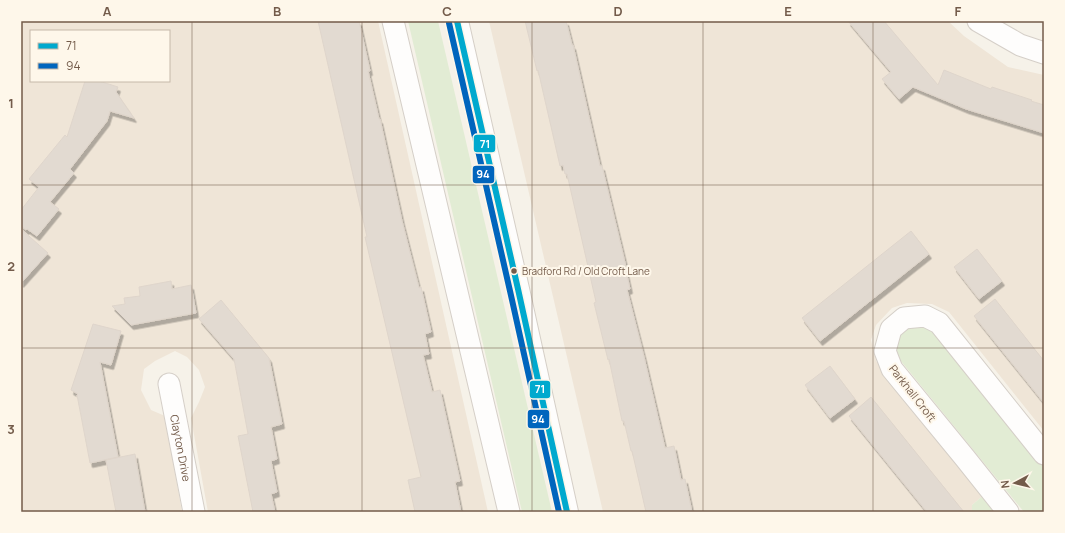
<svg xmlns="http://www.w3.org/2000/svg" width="1065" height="533" font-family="Manrope,sans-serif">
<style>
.residential{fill:#efe5d7;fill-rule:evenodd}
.green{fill:#e2ecd4}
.building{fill:#e2dad1;stroke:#dfd5cb;filter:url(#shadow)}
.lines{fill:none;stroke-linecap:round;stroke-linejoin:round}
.minor-casing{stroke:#d5cfc8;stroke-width:23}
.secondary-casing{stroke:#d5cfc7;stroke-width:24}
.minor{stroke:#fefdfc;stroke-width:21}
.secondary{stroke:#fefdfc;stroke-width:22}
.bus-1-casing{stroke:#fef7ea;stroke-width:9}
.bus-2-casing{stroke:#fef7ea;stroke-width:9}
.bus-1{stroke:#00a9ce;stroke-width:6}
.bus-2{stroke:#0065bd;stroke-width:6}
.grid{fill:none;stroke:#735b4a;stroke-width:1;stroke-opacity:0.55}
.bus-dot{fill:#735b4a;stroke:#fef7ea;stroke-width:1.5}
.labels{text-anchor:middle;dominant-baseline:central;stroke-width:4;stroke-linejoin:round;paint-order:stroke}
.bus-label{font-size:10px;fill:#735b4a;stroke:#fef7ea;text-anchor:start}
.street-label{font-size:11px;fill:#735b4a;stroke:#fef7ea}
.line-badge{stroke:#fef7ea;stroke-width:1.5}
.badge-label{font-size:11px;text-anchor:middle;font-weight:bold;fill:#fff}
.neatline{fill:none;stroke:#735b4a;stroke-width:1.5}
.grid-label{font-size:13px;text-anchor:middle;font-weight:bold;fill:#735b4a}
</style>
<defs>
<filter id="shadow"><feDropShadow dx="2.5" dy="4.5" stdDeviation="0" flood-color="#0004"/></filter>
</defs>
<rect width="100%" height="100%" fill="#f6f2e9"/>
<g class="residential">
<path d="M21,21H378L488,512H208L191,418L199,402L205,387L199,370L187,357L175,351L155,361L144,369L141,390L151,410L165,416L182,512H21ZM31,31H169V81H31Z"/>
<polygon points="489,21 948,21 964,36 1008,67 1044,75 1044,431 949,312 932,304 907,303 892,308 876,325 871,340 876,361 985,494 972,505 972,512 603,512"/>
</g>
<g class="green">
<polygon points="408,21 438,21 552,512 522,512"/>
<polygon points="906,327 932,327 1044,464 1044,512 1024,512 896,355 896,340"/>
<polygon points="985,494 999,512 972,512 972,505"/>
</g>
<g class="building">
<polygon points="318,21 359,21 370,71 368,71 379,119 380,119 402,221 419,288 421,287 431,332 425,334 429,354 423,355 432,392 440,390 460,481 455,482 461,512 415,512 408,480 421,477 365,237 367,237"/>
<polygon points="525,21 566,21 572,45 573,45 600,166 602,166 627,271 626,271 630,289 627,290 644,357 665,448 674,446 681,480 685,479 692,512 646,512 632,451 631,451 624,421 622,421 609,359 608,360 594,303 596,302 567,174 565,174 563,165 560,166 538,70 537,71"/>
<polygon points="848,21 884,21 938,85 944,70 991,89 992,87 1032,100 1031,101 1044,105 1044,133 966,109 913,87 899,99 882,79 891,72"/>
<polygon points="85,81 99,81 118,87 116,92 134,118 110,111 107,121 70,169 74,173 50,202 59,209 37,236 27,229 26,230 21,226 21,210 39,187 29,179 65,135 67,137"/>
<polygon points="21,229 48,253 21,283"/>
<polygon points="911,231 929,254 820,341 802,318"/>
<polygon points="977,249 1002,281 979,299 954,267"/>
<polygon points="171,281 172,289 191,285 196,313 131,325 112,306 125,304 124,298 140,296 139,287"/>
<polygon points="995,299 1044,361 1044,403 974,316"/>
<polygon points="221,300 269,358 282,424 271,427 277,459 271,461 277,492 271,494 275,512 253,512 238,436 248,434 234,359 199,319"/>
<polygon points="93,324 121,331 111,365 100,362 118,457 90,463 77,395 78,394 71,390"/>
<polygon points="830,366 855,399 830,418 805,385"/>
<polygon points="871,397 964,512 927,512 849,416"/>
<polygon points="135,454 145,512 116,512 106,460"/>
</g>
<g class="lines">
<g class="minor-casing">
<g id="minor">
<polyline points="393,21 509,512"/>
<polyline points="978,21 1020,45 1044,53"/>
<path id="s1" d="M169,384L194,512"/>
<polyline points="1008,512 965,458 892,369 885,351 891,329 904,318 925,316 939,323 1044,454"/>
</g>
</g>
<g class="secondary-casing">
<polyline id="secondary" points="457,21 518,289 567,512"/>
</g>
<use href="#minor" class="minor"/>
<use href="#secondary" class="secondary"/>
<g class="bus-1-casing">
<polyline id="bus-1" points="457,21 518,289 567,512"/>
</g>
<g class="bus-2-casing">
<polyline id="bus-2" points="449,23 510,291 559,512"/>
</g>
<use href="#bus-1" class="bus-1"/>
<use href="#bus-2" class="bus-2"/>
</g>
<path class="grid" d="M192,21V512M362,21V512M532,21V512M703,21V512M873,21V512M21,185H1044M21,348H1044"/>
<circle class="bus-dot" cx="514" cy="271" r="3.5"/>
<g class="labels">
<g class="bus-label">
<text x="522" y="271">Bradford Rd / Old Croft Lane</text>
</g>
<g class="street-label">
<text transform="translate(913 393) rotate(52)">Parkhall Croft</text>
<text stroke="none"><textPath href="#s1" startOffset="65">Clayton Drive</textPath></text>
</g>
</g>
<g class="line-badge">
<rect x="473" y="134" width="23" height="19" rx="4" fill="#00a9ce"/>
<rect x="472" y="165" width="23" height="19" rx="4" fill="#0065bd"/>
<rect x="529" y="380" width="22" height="19" rx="4" fill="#00a9ce"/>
<rect x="527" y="409" width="23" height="20" rx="4" fill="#0065bd"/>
</g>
<g class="badge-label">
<text x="485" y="148">71</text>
<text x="483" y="178">94</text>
<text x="540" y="393">71</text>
<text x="538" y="423">94</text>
</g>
<rect width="1065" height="533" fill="none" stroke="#fef7ea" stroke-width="44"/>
<rect x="30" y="30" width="140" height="52" fill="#fef7ea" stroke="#c6b9aa"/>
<rect x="38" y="43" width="20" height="6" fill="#00a9ce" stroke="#c6b9aa"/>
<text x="66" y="50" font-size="12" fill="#735b4a">71</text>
<rect x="38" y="63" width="20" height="6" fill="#0065bd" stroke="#c6b9aa"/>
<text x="66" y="70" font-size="12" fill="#735b4a">94</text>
<g transform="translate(1015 483) rotate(263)" stroke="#fef7ea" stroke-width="3" paint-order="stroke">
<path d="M0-3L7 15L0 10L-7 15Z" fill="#735b4a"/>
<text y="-6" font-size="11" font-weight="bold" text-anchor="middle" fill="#735b4a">N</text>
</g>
<rect x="22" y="22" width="1021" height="489" class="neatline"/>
<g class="grid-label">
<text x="107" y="16">A</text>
<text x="277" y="16">B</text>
<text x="447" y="16">C</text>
<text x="618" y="16">D</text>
<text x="788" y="16">E</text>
<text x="958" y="16">F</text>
<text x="11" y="108">1</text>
<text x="11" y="271">2</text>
<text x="11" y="434">3</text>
</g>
</svg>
